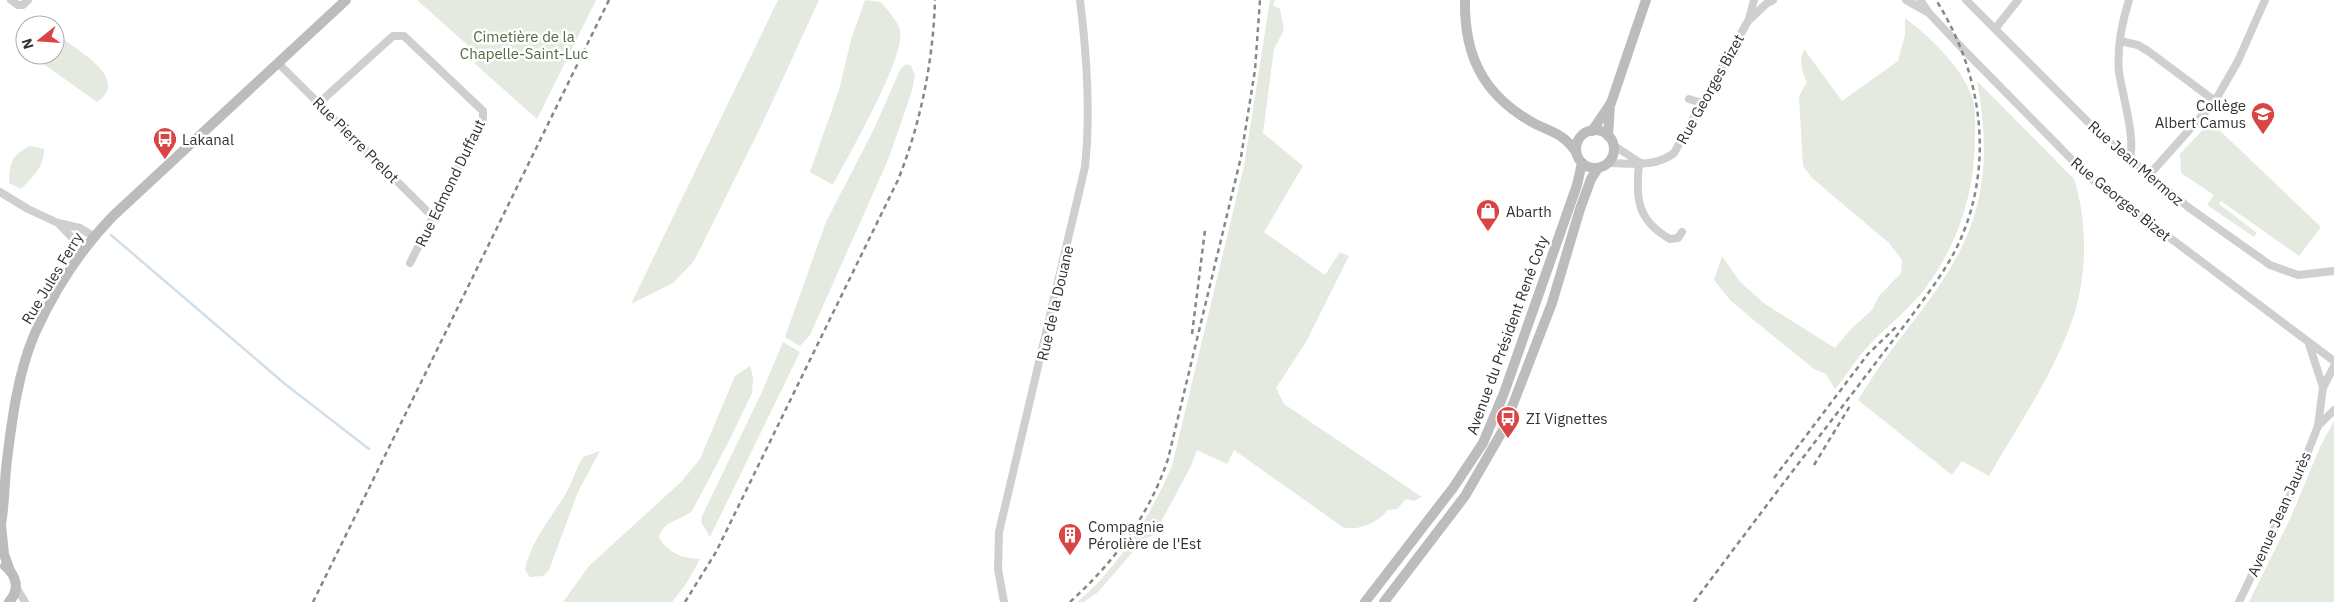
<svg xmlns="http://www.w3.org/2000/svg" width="2334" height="602" font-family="'IBM Plex Sans',sans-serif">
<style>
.green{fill:#e4eadf}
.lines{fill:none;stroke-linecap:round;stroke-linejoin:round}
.stream{stroke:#d0dfeb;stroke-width:2.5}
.street{stroke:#cfcfcf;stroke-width:8}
.secondary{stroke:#bcbcbc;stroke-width:10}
.rail{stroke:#878787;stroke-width:2.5;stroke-dasharray:5 4;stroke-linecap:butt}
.labels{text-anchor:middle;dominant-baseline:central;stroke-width:5;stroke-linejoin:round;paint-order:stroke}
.park-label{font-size:15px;fill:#526b42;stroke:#fff}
.street-label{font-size:15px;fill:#323232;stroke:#fff}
.poi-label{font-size:15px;fill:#323232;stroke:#fff;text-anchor:start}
</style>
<rect width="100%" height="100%" fill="#fff"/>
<g class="green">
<polygon points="417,0 596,0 537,119 474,63 481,57"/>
<polygon points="778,0 819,0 762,124 694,261 673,283 631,304"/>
<path d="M865,0L881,2C887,10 897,20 900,30C907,55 847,158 833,185L810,172L839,90L851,40Z"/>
<path d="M1270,0H1275L1273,5L1280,9L1284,30L1274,49L1263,133L1303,166L1264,232L1325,275L1340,252L1349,256L1306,342L1276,388L1284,404L1422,497L1414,501L1406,499L1397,509L1388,510L1380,518L1370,524L1357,528H1344L1234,450L1227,464L1197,450L1191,466L1154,535L1144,539L1098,592L1084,602H1077C1117,570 1152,513 1172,466L1244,166Z"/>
<path d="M1905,18C1931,38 1958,63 1971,94C1976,106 1975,123 1975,136C1975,193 1958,245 1924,290C1909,309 1890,324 1873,341C1859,355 1848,373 1835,389L1826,374L1814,369L1756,322L1730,300L1714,280L1722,256L1740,282L1765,304L1835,348L1851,329L1872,310L1879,296L1901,273L1902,260L1889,243L1812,178L1803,166L1799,96L1807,82C1801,70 1799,62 1804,49L1842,101L1898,61L1905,35Z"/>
<path d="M55,33C73,48 133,79 97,102L31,55H55Z"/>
<polygon points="906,64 911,66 915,75 912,91 888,160 810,335 800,346 785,337 826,222 874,129 900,70"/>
<path d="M1977,81L2074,179C2089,225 2087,285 2069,329C2049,381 2016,429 1989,476L1962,461L1952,475L1858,400C1867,386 1875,372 1885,359C1918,313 1959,269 1975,213C1988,170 1985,125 1977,81Z"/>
<polygon points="2209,123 2214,125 2321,227 2299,256 2221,201 2219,204 2257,233 2254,237 2207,205 2214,195 2181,173 2180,154"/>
<path d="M30,146L44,149C44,167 33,177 21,189L9,183C10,162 11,156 30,146Z"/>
<polygon points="783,342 800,352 710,537 701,522 702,516 761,394"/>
<path d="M750,366L753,377L752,393L729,441L692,511C680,521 662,521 659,538C670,554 682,558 700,559L686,584L672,602H563L589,566L682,481L700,459L735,376Z"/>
<polygon points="2334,421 2334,602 2249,602 2291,517 2320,447"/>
<path d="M600,451L578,492L549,570L543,576L530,577L525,570C530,543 550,519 565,495C572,483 576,469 583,457Z"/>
</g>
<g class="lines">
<polyline class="stream" points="111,235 285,384 369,449"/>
<g class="street">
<polyline points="11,0 18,5 23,5 28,0"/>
<polyline points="1906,0 1927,12"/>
<polyline points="1920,0 1929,13 1962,48 2089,177 2334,361"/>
<polyline points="1966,0 2101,135 2188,207 2270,265 2298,275 2334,271"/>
<polyline points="1749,19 1754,0"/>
<polyline points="1995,29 2018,0"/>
<polyline points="2120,41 2138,45 2148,51 2215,101"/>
<polyline points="279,64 433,217"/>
<polyline points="1689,99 1702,103"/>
<polyline points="319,103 393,36 404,36 483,111 483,119 410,263"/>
<polyline points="1613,145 1639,162"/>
<path d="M2129,160C2137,142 2122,94 2119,72C2117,49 2122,22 2129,0"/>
<path d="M1639,162C1636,198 1636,220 1670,239L1678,238L1682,232"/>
<path d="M1607,163C1630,163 1655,168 1674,153L1748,21L1766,4L1773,0"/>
<polyline points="2149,175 2215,101 2238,61 2265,0"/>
<polyline points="0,192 28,209 58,223"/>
<polyline points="84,250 58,223 80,228 93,236"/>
<polyline points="2324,386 2334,366"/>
<polyline points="2320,424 2334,410"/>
<polyline points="16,587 25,602"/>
<path d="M1004,602L998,569L999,532L1085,167C1091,111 1087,56 1080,0"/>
<polyline points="2239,602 2295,485 2318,426 2323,387 2309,344"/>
</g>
<g class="secondary">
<path d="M1465,0C1464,54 1482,93 1530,121C1549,132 1563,132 1576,152"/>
<circle cx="1595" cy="149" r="19"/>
<polyline points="1592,131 1611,103 1646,0"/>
<polyline points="1608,136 1610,104"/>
<polyline points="1,525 4,554 10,571"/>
<path d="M0,529C5,507 4,482 7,460C12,419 18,372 35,333C54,291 81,249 113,216L346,0"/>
<path d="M5,566C17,576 20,590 9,602"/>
<polyline points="1365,602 1453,488 1483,443 1504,393 1577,185 1582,163"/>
<polyline points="1384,602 1465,496 1503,430 1552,303 1580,209 1591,179 1598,168"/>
</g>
<g class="rail">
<polyline points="1192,334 1205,230"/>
<polyline points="1814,465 1850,406"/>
<polyline points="1774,478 1868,354 1898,325"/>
<polyline points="313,602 609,0"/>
<path d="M685,602L716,552L898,180C921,122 933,62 935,0"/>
<path d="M1070,602C1114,562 1149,516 1168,459L1241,157L1255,70L1260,0"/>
<path d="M1694,602C1742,538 1790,474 1838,412C1859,385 1880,357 1901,330C1920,304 1941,278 1956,249C1996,168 1983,74 1936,0"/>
</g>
</g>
<defs>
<g id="school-pin" transform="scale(1.25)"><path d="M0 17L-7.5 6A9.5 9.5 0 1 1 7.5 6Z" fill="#d94544" stroke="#fff"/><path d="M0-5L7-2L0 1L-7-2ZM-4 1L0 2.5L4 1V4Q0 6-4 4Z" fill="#fff"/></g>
<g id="bus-pin" transform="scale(1.25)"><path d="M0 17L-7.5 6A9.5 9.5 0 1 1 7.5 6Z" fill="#d94544" stroke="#fff"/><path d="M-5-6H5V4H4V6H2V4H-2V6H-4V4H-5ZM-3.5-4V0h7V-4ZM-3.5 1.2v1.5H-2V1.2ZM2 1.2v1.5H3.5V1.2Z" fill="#fff"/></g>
<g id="shop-pin" transform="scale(1.25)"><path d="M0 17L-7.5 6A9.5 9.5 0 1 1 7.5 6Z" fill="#d94544" stroke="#fff"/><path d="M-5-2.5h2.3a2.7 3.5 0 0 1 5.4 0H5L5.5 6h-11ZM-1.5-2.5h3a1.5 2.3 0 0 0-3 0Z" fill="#fff"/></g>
<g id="building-pin" transform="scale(1.25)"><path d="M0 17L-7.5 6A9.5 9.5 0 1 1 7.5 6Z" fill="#d94544" stroke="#fff"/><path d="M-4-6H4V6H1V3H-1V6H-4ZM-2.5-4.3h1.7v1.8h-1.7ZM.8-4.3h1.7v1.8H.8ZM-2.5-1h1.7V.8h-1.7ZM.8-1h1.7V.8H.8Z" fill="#fff"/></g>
</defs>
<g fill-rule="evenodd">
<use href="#school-pin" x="2263" y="114"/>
<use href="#bus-pin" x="165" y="139"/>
<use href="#shop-pin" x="1488" y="211"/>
<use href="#bus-pin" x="1508" y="418"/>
<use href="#building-pin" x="1070" y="535"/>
</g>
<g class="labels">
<g class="park-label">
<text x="524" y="36">Cimetière de la<tspan x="524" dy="17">Chapelle-Saint-Luc</tspan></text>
</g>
<g class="street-label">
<text transform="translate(1710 89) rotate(-61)">Rue Georges Bizet</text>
<text transform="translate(356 140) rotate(45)">Rue Pierre Prelot</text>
<text transform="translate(2136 163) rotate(41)">Rue Jean Mermoz</text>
<text transform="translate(450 183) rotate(-64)">Rue Edmond Duffaut</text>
<text transform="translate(2121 199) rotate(39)">Rue Georges Bizet</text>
<text transform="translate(52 278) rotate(-59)">Rue Jules Ferry</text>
<text transform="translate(1055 303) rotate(-77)">Rue de la Douane</text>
<text transform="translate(1507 335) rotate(-70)">Avenue du Président René Coty</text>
<text transform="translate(2279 514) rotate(-66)">Avenue Jean Jaurès</text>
</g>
<g class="poi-label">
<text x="2246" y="105" text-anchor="end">Collège<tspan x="2246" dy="17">Albert Camus</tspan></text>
<text x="182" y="139">Lakanal</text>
<text x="1506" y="211">Abarth</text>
<text x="1526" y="418">ZI Vignettes</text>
<text x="1088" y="526">Compagnie<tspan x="1088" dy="17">Pérolière de l'Est</tspan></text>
</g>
</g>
<g transform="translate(40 40) rotate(253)"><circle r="24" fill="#ffffff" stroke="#adadad"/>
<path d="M0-4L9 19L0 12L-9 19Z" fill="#d94544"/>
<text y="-8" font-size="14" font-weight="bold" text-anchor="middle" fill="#323232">N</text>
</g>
</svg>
